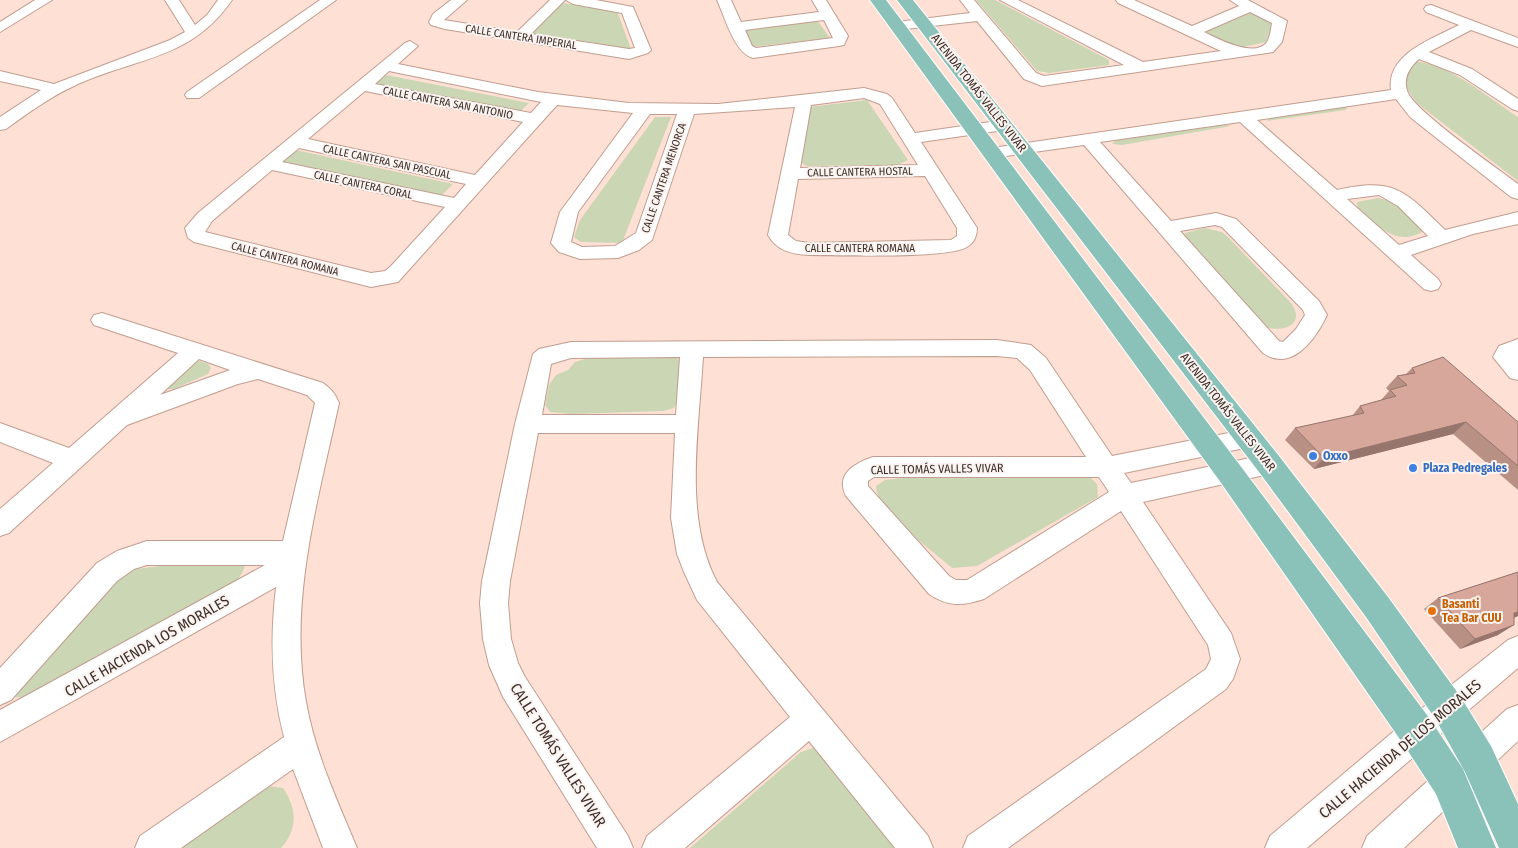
<svg xmlns="http://www.w3.org/2000/svg" width="1518" height="848" font-family="'Fira Sans Condensed',sans-serif">
<style>
.green{fill:#cad6b4}
.lines{fill:none;stroke-linecap:round;stroke-linejoin:round}
.minor-casing{stroke:#c19d8f;stroke-width:2}
.major-casing{stroke:#fff;stroke-width:2}
.minor{fill:#fff;fill-rule:evenodd}
.major{fill:#8ac2ba;fill-rule:evenodd}
.wall{fill:#b89084}
.shaded-wall{fill:#96756c}
.building{fill:#d6a79a;stroke:#96756c}
.shop-dot{fill:#3f7fe0;stroke:#fbf3f0;stroke-width:2}
.food-dot{fill:#e8710a;stroke:#fbf3f0;stroke-width:2}
.labels{text-anchor:middle;dominant-baseline:central;stroke-width:4;stroke-linejoin:round;paint-order:stroke}
.far-street-label{font-size:11px;fill:#3e2f2a;stroke:#fbf3f0}
.street-label{font-size:12px;fill:#3e2f2a;stroke:#fbf3f0}
.shop-label{font-size:12px;font-weight:bold;fill:#366cbe;stroke:#fbf3f0;text-anchor:start}
.food-label{font-size:12px;font-weight:bold;fill:#c56008;stroke:#fbf3f0;text-anchor:start}
.near-street-label{font-size:15px;fill:#3e2f2a;stroke:#fbf3f0}
</style>
<rect width="100%" height="100%" fill="#ffe0d4"/>
<g class="green">
<polygon points="976,0 995,0 1109,60 1109,65 1049,73 1037,71"/>
<polygon points="562,3 617,11 631,49 531,34"/>
<polygon points="1255,11 1273,20 1266,42 1239,48 1203,33"/>
<polygon points="817,20 830,38 750,47 741,30"/>
<path d="M1415,61C1454,67 1486,96 1518,117V181L1418,104C1409,93 1404,85 1404,69Z"/>
<polygon points="381,74 529,103 518,114 369,84"/>
<polygon points="867,100 908,160 898,165 807,166 796,160 808,107"/>
<polygon points="1338,107 1347,107 1346,110 1267,121 1269,118"/>
<polygon points="655,117 671,117 622,243 581,242 574,237 580,220"/>
<polygon points="1225,125 1231,126 1122,145 1112,144 1116,140"/>
<polygon points="291,149 453,184 441,196 277,160"/>
<path d="M1378,198C1393,200 1418,217 1422,232C1396,247 1377,225 1358,209L1357,202Z"/>
<path d="M1205,228L1222,232L1227,236L1291,303C1306,324 1284,333 1265,327L1184,237L1185,233Z"/>
<path d="M672,356L679,360C682,375 681,395 674,408L663,411L571,414L550,412L545,405L549,385L556,375L568,370L575,362L591,357Z"/>
<polygon points="199,361 208,364 211,368 208,374 174,389 159,389 191,362"/>
<path d="M1072,475L1090,477L1097,484L1098,497L977,566L952,568C933,551 876,511 876,486L885,480L902,478Z"/>
<polygon points="204,561 245,562 244,569 238,580 27,698 14,697 15,684 118,578 135,569"/>
<polygon points="815,747 908,848 690,848 801,752"/>
<path d="M260,785L283,788C297,808 298,829 281,848H171Z"/>
</g>
<g class="lines">
<g class="minor-casing">
<g id="minor">
<polygon points="35,0 52,0 0,32 0,22"/>
<path d="M165,0H179L195,25L207,15L218,0H232C190,61 135,57 74,86C50,97 28,113 6,129L0,130V117L41,90L0,81V71L54,84L170,40L185,32Z"/>
<polygon points="320,0 336,0 199,98 187,98 185,95 187,92"/>
<polygon points="451,0 467,0 444,20 517,32 550,0 565,0 531,34 629,49 635,48 622,13 573,4 566,0 596,0 633,7 651,50 648,53 629,59 445,29 431,25 429,22 433,14"/>
<path d="M717,0H731L741,22L819,12L812,0H826L848,36L844,45L839,46L753,58C734,53 725,17 717,0ZM824,20L833,38L756,48L752,46L745,30Z"/>
<path d="M960,0H974L1036,73L1044,76L1124,65L1000,0H1018L1143,62L1221,51L1118,3L1116,0H1134L1192,26L1239,6L1230,0H1248L1287,21L1282,42L1273,52L1042,86L1024,79L977,21L897,30L890,26L897,22L970,13ZM1250,12L1272,23C1271,29 1270,37 1267,42C1254,59 1217,38 1204,32Z"/>
<path d="M1431,5L1518,38V47L1471,30L1429,52L1472,69L1518,99V111L1512,109L1460,75L1419,59C1409,68 1402,79 1408,93C1416,112 1497,168 1518,184V199L1511,197L1410,117L1396,99L1257,120L1337,190C1395,177 1405,191 1445,230L1518,212V224L1473,234L1411,255L1438,279L1441,284L1438,289L1431,291L1424,289L1240,122L1100,142L1171,221L1216,213L1236,219L1319,301L1327,315L1325,319C1314,341 1291,372 1263,353L1084,145L992,158L986,157L983,153L986,149L992,148L1391,90C1386,54 1432,39 1459,25L1426,12L1424,9L1426,6ZM1379,195L1398,206L1428,236L1399,245L1347,199ZM1215,225L1222,227L1303,310L1305,315L1296,329L1283,342L1279,341L1180,231Z"/>
<path d="M410,41L418,46L398,64L538,92L629,103L718,104L864,88L887,94L892,98L915,133L1004,120L1010,121L1012,125L1010,129L1004,130L921,142L977,228C977,236 974,243 967,247C947,259 838,255 809,255C792,254 777,251 768,235L795,107L694,114L652,240L639,250L618,258L580,259L559,252L551,243L560,212L633,113L557,105L398,282L371,287L194,242L188,238L185,228L198,213L405,43ZM389,71L541,102L531,113L375,84ZM365,91L523,122L475,175L308,139ZM864,98L880,104L918,165L800,168L811,105ZM650,114H677L636,233L615,246L582,247L571,242L578,212ZM299,148L466,184L454,198L282,162ZM272,170L445,207L391,266L385,271L371,273L205,232L212,221ZM925,176L957,228V236L951,240L809,243L796,241L788,235L798,179Z"/>
<path d="M102,313L323,383C331,389 335,393 339,403C318,501 288,601 306,702C315,753 337,800 357,848H323L293,769L181,848H135L140,836L284,737C271,687 270,638 276,587L0,742V710L265,565H147L134,569L117,581L11,700L0,705V668L97,563L117,551L147,541H283L315,403L307,395L258,379L238,384L127,425L9,533L0,536V509L53,463L0,442V423L69,448L178,353L94,325L91,320L94,315ZM199,359L230,370L160,395Z"/>
<polygon points="1518,339 1518,380 1510,378 1493,357 1499,346"/>
<path d="M997,340L1031,345L1046,358L1112,456L1249,429L1258,431L1261,438L1258,445L1249,447L1124,473L1131,483L1269,454L1278,457L1281,464L1278,471L1269,474L1143,502L1231,633L1240,659L1233,679L1226,689L1008,848H963L968,836L1206,669L1211,659L1208,645L1121,511L984,599C963,606 948,607 929,594L846,496C835,474 855,463 873,457H1086L1030,370L1017,358L997,356L703,357C699,429 683,518 717,582L928,836L933,848H895L809,741L685,848H642L647,836L790,717L697,600L684,572L677,554L671,518L675,433H538L510,581L508,603L511,639L518,663L525,677L628,836L633,848H597L503,697L489,665L483,639L480,603L482,581L515,424L533,354L539,349L571,342ZM680,357L676,415H542L551,364L571,358ZM874,477H1099L1109,492L967,580H956L949,576L868,486V481Z"/>
<polygon points="1518,636 1518,668 1307,848 1265,848 1270,836 1406,721 1508,640"/>
<polygon points="1518,705 1518,741 1404,848 1362,848 1367,836 1507,709"/>
</g>
</g>
<g class="major-casing">
<g id="major">
<polygon points="870,0 886,0 1239,464 1430,719 1463,769 1496,848 1458,848 1436,794 1404,745 1219,480"/>
<polygon points="897,0 913,0 1279,456 1388,597 1460,696 1491,746 1518,804 1518,848 1499,848 1465,772 1436,720 1366,617 1259,472"/>
</g>
</g>
<use href="#minor" class="minor"/>
<use href="#major" class="major"/>
</g>
<g class="wall">
<polygon points="1412,368 1518,422 1518,490 1453,434 1314,469 1285,440 1295,428 1352,416 1360,406 1381,400 1389,391 1386,388 1397,376 1406,374"/>
<polygon points="1518,572 1518,616 1514,618 1498,635 1460,649 1424,609 1438,598"/>
</g>
<g class="shaded-wall">
<polygon points="1466,422 1453,434 1314,469 1324,458"/>
<polygon points="1518,612 1518,616 1498,624 1514,613"/>
<polygon points="1514,625 1498,635 1460,649 1475,639"/>
</g>
<g class="building">
<polygon points="1443,357 1518,422 1518,466 1466,422 1324,458 1295,428 1364,413 1360,406 1396,396 1390,390 1407,385 1397,376 1415,373 1412,368"/>
<polygon points="1518,572 1518,612 1514,613 1514,625 1475,639 1438,598"/>
</g>
<g class="shop-dot">
<circle cx="1313" cy="456" r="5"/>
<circle cx="1413" cy="468" r="5"/>
</g>
<circle class="food-dot" cx="1432" cy="611" r="5"/>
<g class="labels">
<g class="far-street-label">
<text transform="translate(521 37) rotate(9)">CALLE CANTERA IMPERIAL</text>
<text transform="translate(448 103) rotate(11)">CALLE CANTERA SAN ANTONIO</text>
<text transform="translate(387 162) rotate(12)">CALLE CANTERA SAN PASCUAL</text>
<text transform="translate(860 172) rotate(-1)">CALLE CANTERA HOSTAL</text>
<text transform="translate(664 178) rotate(-71)">CALLE CANTERA MENORCA</text>
<text transform="translate(363 185) rotate(12)">CALLE CANTERA CORAL</text>
<text x="860" y="248">CALLE CANTERA ROMANA</text>
<text transform="translate(285 259) rotate(14)">CALLE CANTERA ROMANA</text>
</g>
<g class="street-label">
<text transform="translate(979 93) rotate(52)">AVENIDA TOMÁS VALLES VIVAR</text>
<text transform="translate(1228 412) rotate(52)">AVENIDA TOMÁS VALLES VIVAR</text>
<text transform="translate(937 469) rotate(-1)">CALLE TOMÁS VALLES VIVAR</text>
</g>
<g class="shop-label">
<text x="1323" y="456">Oxxo</text>
<text x="1423" y="468">Plaza Pedregales</text>
</g>
<g class="food-label">
<text x="1442" y="604">Basanti<tspan x="1442" dy="14">Tea Bar CUU</tspan></text>
</g>
<g class="near-street-label">
<text transform="translate(147 646) rotate(-30)">CALLE HACIENDA LOS MORALES</text>
<text transform="translate(1400 749) rotate(-40)">CALLE HACIENDA DE LOS MORALES</text>
<text transform="translate(558 755) rotate(58)">CALLE TOMÁS VALLES VIVAR</text>
</g>
</g>
</svg>
